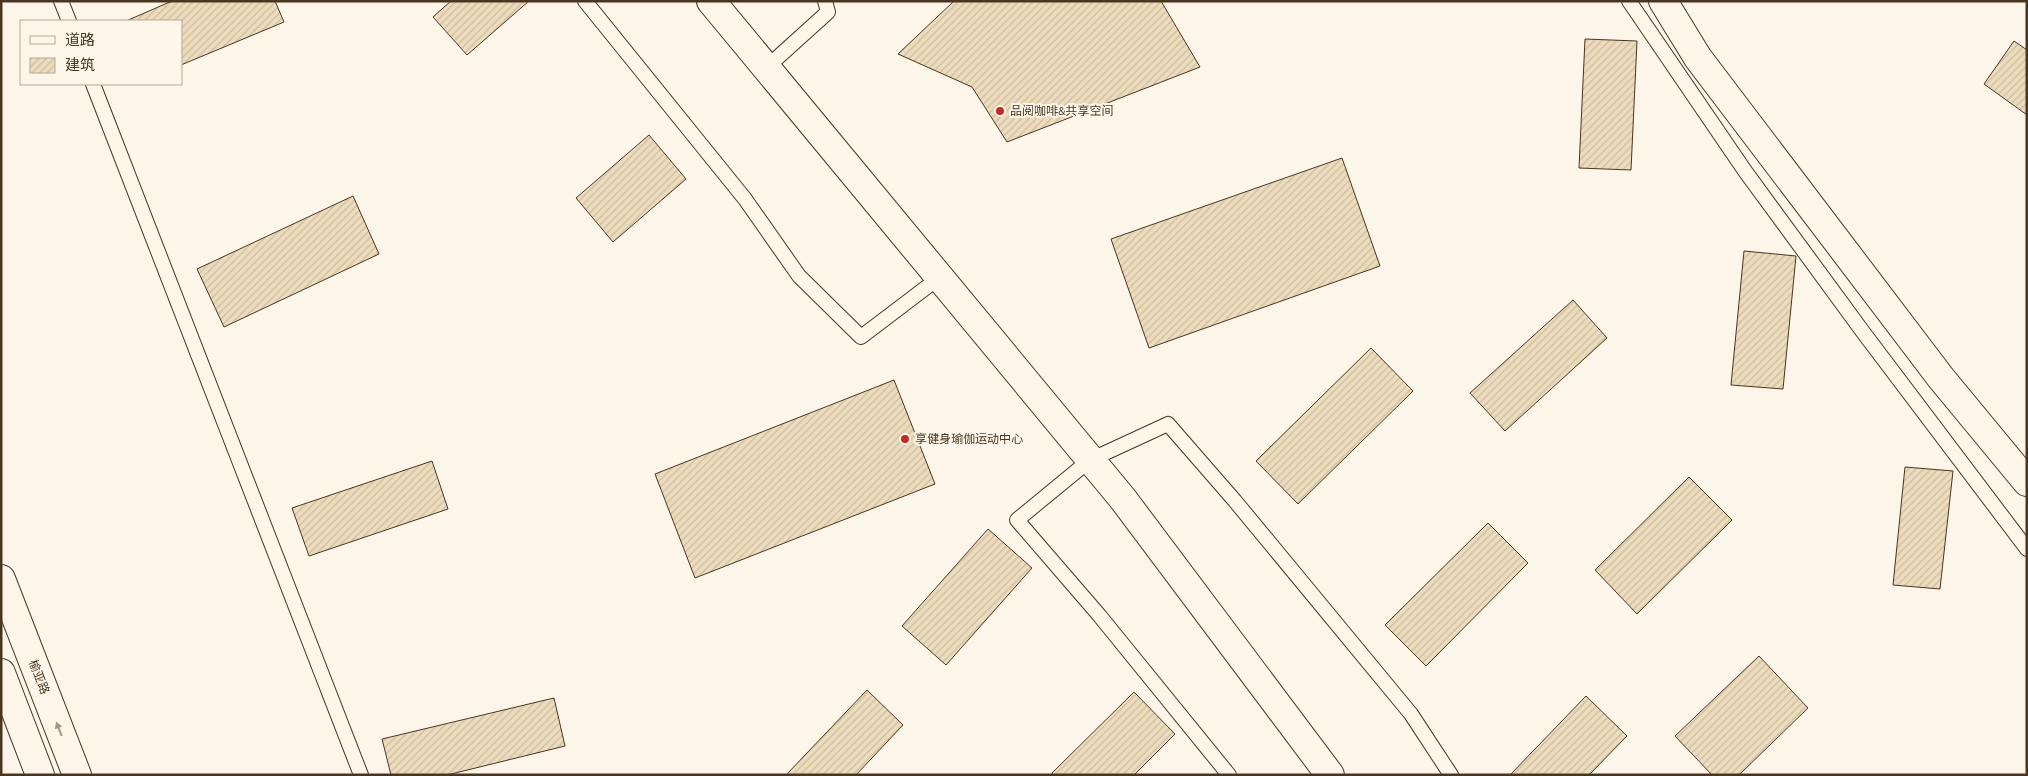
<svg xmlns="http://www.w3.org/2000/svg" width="2028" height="776" font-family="'Work Sans','Noto Sans SC',sans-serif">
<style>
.building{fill:url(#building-hatch);stroke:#4a3520}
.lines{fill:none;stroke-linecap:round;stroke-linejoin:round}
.service-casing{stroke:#4a3520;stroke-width:16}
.minor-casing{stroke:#4a3520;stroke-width:30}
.tertiary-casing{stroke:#4a3520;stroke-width:30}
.trunk-casing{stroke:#4a3520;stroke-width:30}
.service{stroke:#fbf6e9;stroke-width:14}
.minor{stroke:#fbf6e9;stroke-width:28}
.tertiary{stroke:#fbf6e9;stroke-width:28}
.trunk{stroke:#fbf6e9;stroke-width:28}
.oneway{fill:#a29684}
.poi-dot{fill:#c62828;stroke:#fbf6e9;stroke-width:2}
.labels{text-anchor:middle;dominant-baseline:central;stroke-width:4;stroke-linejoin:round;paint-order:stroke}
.poi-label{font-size:12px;fill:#4a3520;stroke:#fbf6e9;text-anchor:start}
.street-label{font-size:12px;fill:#4a3520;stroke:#fbf6e9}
</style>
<defs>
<pattern id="building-hatch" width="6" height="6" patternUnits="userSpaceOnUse" patternTransform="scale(1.25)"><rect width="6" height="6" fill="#ecdcbc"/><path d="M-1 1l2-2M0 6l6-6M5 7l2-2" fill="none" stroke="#ccbda1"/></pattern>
</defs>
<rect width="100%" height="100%" fill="#fbf6e9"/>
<g class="building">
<polygon points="172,1 275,1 284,22 181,65 181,21 126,21"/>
<polygon points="451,1 529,1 467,55 433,17"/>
<polygon points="954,1 1161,1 1200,67 1007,142 972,87 898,54"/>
<polygon points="1585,39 1637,41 1631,170 1579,168"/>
<polygon points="2014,41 2027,50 2027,115 1984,84"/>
<polygon points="649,135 686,179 613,242 576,198"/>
<polygon points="1342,158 1380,266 1149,348 1111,239"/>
<polygon points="353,196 379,254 224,327 197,269"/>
<polygon points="1744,251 1796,256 1783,389 1731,385"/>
<polygon points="1573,300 1607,338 1505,431 1470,393"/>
<polygon points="1371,348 1413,391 1298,504 1256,461"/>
<polygon points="894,380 935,484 695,578 655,474"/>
<polygon points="432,461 448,509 309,556 292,508"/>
<polygon points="1905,467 1953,471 1940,589 1893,585"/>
<polygon points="1689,477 1732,520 1637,614 1595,570"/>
<polygon points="1488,523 1528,563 1426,666 1385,625"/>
<polygon points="988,529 1032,568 946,665 902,626"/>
<polygon points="1759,656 1808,708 1739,775 1712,775 1675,736"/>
<polygon points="867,690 903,725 856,775 786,775"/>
<polygon points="1134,692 1175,734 1134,775 1053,775 1052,773"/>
<polygon points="1586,696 1627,736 1589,775 1510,775"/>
<polygon points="554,698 565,746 447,775 391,775 382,739"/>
</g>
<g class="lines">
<g class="service-casing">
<g id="service">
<polyline points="61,1 69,21"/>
<polyline points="585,1 745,199 799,276 861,337 940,277"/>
<polyline points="1629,1 1745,171 1863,332 2027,549"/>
<polyline points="766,68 828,12 825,1"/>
<polyline points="93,84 361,775"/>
<polyline points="1229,775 1099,615 1017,520 1090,460 1168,424 1235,501 1411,714 1451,775"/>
</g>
</g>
<g class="minor-casing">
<polyline id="minor" points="1663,1 1698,58 1941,378 2027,482"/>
</g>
<g class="tertiary-casing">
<polyline id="tertiary" points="711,1 1123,499 1330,775"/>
</g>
<g class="trunk-casing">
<g id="trunk">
<polyline points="1,579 77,775"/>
<polyline points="1,673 40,775"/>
</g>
</g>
<use href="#service" class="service"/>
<use href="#minor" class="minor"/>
<use href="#tertiary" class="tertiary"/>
<use href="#trunk" class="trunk"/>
</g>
<defs><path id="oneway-solid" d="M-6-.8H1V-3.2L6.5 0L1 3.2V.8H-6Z" transform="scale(1.25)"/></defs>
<use class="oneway" href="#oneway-solid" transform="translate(59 729) rotate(-111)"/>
<g class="poi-dot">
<circle cx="1000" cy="111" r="5"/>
<circle cx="905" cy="439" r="5"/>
</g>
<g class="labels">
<g class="poi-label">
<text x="1010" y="111">品阅咖啡&amp;共享空间</text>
<text x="915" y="439">享健身瑜伽运动中心</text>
</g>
<g class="street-label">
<text transform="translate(39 677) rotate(69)">榆亚路</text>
</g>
</g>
<rect width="2028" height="776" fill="none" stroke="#4a3520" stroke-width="5"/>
<rect x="20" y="20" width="162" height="65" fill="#fbf6e9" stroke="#b4a999"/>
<rect x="30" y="36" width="25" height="8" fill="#fbf6e9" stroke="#b4a999"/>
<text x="65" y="45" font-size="15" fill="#4a3520">道路</text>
<rect x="30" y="58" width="25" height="15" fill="url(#building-hatch)" stroke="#b4a999"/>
<text x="65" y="70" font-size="15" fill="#4a3520">建筑</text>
</svg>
